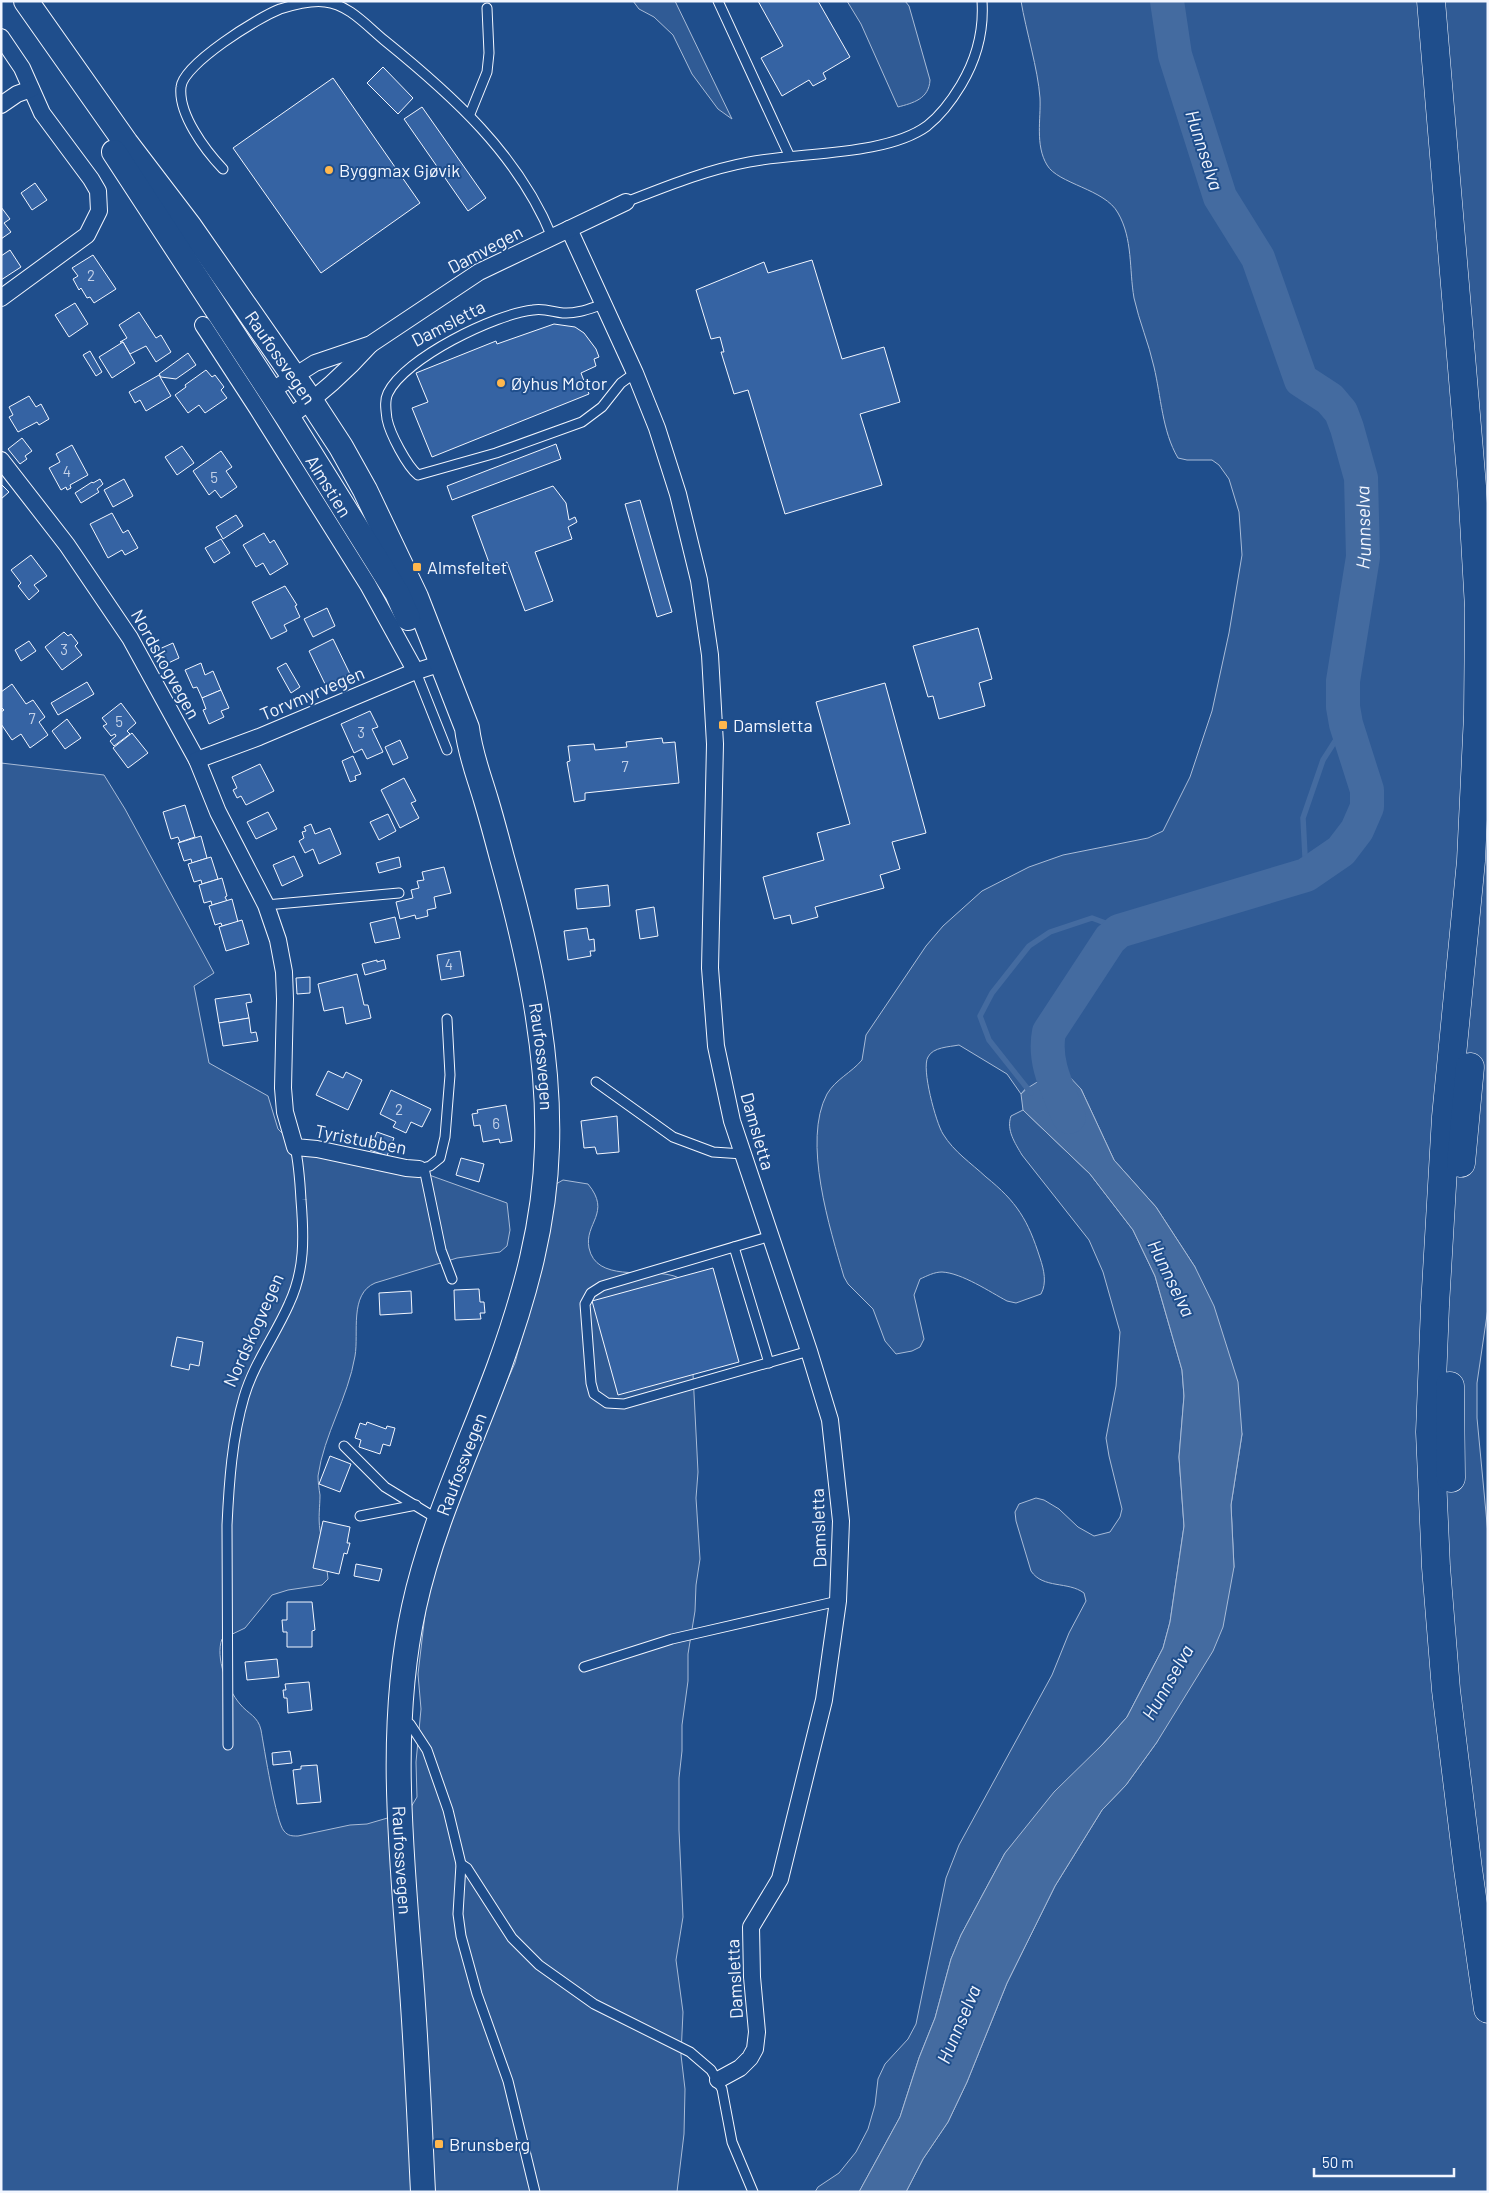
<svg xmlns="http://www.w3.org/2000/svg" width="1489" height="2193" font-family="Barlow,sans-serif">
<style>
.green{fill:#305b95;stroke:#a8bbd7}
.water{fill:#446ba0;stroke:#a8bbd7}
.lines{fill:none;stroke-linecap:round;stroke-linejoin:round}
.stream{stroke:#446ba0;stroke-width:5.5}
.river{stroke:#446ba0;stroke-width:34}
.building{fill:#3563a3;stroke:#f2f6ff}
.service-casing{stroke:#f2f6ff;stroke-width:11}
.minor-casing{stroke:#f2f6ff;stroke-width:18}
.secondary-casing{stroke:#f2f6ff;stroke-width:26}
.trunk-casing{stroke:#f2f6ff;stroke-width:29}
.service{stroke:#1f4e8c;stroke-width:9}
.minor{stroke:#1f4e8c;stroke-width:16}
.secondary{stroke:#1f4e8c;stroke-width:24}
.trunk{stroke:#1f4e8c;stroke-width:28}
.poi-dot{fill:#ffb74d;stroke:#1f4e8c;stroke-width:2}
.labels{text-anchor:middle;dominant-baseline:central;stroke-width:4;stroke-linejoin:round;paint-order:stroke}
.number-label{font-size:15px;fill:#c3d1e8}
.poi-label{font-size:18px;fill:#f2f6ff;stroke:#1f4e8c;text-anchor:start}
.street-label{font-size:18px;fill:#f2f6ff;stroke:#1f4e8c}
.water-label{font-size:19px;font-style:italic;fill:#f2f6ff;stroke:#1f4e8c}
</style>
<rect width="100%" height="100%" fill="#1f4e8c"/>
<g class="green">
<polygon points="633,1 675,1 732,119 718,109 692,74 673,35 654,17 639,9"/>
<path d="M847,1H905L909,6L930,80C929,99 913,103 898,107L861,24Z"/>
<path d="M1021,1H1488V1308L1477,1383V1418L1488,1534V2192H906L923,2159L948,2122L967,2082L1007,1983L1055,1886L1102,1810L1126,1785L1157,1742L1234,1567L1231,1505L1242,1434L1195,1267L1156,1207L1114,1160L1081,1089L1026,1088L1021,1094L1007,1074L959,1045C949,1047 933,1047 928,1057C921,1068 936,1123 943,1134C954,1152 971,1163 986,1177C1017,1202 1028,1220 1040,1258C1044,1270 1047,1283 1041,1294L1016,1303L1007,1301C990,1292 962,1273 942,1272C934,1272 927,1276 920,1279L914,1295L924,1339L920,1347L912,1351L896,1354L885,1341L873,1309L848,1284L844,1277C830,1229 802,1141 827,1094C836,1079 851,1073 862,1060L866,1035L926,946L943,926L982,891L1029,867L1063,855L1148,838L1163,831L1190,777L1212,711L1229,633L1242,555L1239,512L1229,479L1219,465L1212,460H1187L1178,458C1162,431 1161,396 1154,367C1149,344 1139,321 1134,298C1129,269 1133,239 1118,213C1105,189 1058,184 1047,165C1035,145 1041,119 1040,98C1038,69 1026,31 1021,1Z"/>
<path d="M1,763L104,775L125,809L214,973L194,986L209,1063L268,1096L278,1129L291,1142L418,1171L507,1203L510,1230L507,1246L500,1252L457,1258L375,1283C349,1294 359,1333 355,1356C348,1398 324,1434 318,1476C318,1482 319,1489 320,1495C320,1506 318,1518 320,1530C322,1546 327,1562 328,1579L322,1585L288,1590L272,1595L245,1628L222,1639C215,1657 227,1689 240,1704C248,1714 258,1716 261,1730C264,1747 276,1823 284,1831C288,1836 292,1836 298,1836L350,1825L367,1824L408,1812L417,1797L416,1762L421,1709L418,1674L426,1606L440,1554L475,1453L515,1363L546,1245L556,1184L563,1180L588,1184C612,1213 584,1223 589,1248C596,1282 645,1269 670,1275C678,1276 687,1283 694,1288L693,1374L698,1472L696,1498L700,1559L696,1585L695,1611L688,1654V1681L682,1725V1751L679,1778V1830L683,1917L676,1960L683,2012L681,2055L685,2089L684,2134L677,2192H1Z"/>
<path d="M1023,1110L1090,1174L1133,1230L1155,1276L1182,1370L1184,1396L1179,1457L1184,1526L1170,1622L1163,1648L1127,1717L1005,1853L961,1935L951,1959L935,2018L919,2058L900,2117L859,2192H815L818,2187L839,2173L856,2152L868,2129L875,2105L878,2079L885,2064L908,2039L916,2024L946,1878L959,1845L1052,1675L1069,1633L1086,1601L1084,1593C1068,1581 1043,1589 1031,1571L1016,1521L1015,1512L1019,1504L1036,1498L1044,1500L1059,1509L1078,1527L1094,1536L1110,1532L1120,1517L1122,1509L1109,1456L1106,1438L1116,1386L1120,1332L1103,1272L1089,1240L1022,1155C1015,1143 1006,1130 1011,1116Z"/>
</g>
<path class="water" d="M1066,1073L1081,1089L1114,1160L1156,1207L1195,1267L1214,1306L1238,1382L1242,1434L1231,1505L1234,1567L1223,1627L1213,1651L1157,1742L1126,1785L1102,1810L1055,1886L1007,1983L967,2082L948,2122L923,2159L906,2192H859L900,2117L919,2058L935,2018L951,1959L961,1935L1005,1853L1054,1792L1104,1743L1127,1717L1163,1648L1170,1622L1184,1526L1179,1457L1184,1396L1182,1370L1155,1276L1133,1230L1090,1174L1023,1110L1021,1094C1033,1082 1050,1075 1066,1073Z"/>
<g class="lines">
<g class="stream">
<polyline points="1306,875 1303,818 1323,760 1346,724"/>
<polyline points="1031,1093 989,1040 980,1016 992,993 1029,946 1050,932 1092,918 1116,927 1119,931"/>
</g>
<path class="river" id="s1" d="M1069,1117C1058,1089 1043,1063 1049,1032L1110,939L1119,931L1306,875L1341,851L1357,830L1367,807V790L1346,724L1343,707V681L1363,557L1361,478L1347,428L1341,412L1330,399L1301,380L1258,258L1220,197L1175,55L1167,1"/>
</g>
<g class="building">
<polygon points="758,1 818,1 850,57 823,73 826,79 813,86 809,80 782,96 761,58 783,46"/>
<polygon points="383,67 413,98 398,114 367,83"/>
<polygon points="333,78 420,203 321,273 233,148"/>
<polygon points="422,107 486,198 468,211 404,119"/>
<polygon points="35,183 47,200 32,210 21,193"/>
<polygon points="1,207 10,219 4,223 11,232 1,239"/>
<polygon points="10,250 21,267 1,280 1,256"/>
<polygon points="93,255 116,289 94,303 90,297 87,298 81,288 79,290 73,279 78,276 72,268"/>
<polygon points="812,260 842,359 884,347 900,402 860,414 882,485 785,514 748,390 734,394 721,352 724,352 720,337 711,339 696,290 764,262 768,273"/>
<polygon points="75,303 88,324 69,337 55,315"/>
<polygon points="139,312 156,338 161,335 171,352 156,362 146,346 130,354 123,342 120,342 127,338 119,325"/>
<polygon points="554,324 575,327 584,333 596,349 599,357 594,359 596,366 581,373 589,394 432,457 412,408 428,402 416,373 496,341 497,344"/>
<polygon points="123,342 135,363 112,378 99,357"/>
<polygon points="90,351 102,372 96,376 83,355"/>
<polygon points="188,353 196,365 176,379 161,377 159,374"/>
<polygon points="206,370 212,377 215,375 224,387 221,390 227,398 205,413 199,405 188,413 175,395 186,387 185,385"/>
<polygon points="159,375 171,396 146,411 140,400 135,403 129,392"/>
<polygon points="29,396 36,407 41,404 49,419 39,425 37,422 18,432 9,417 13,415 9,407"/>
<polygon points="22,438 32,451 25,456 27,459 20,464 8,449"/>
<polygon points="556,444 561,459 452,500 447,486"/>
<polygon points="72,445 88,475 70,485 71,488 67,490 66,487 61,490 49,468 60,462 56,454"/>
<polygon points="182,446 194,463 177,475 165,457"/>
<polygon points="221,451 232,467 226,471 237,487 221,498 215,490 209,495 193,471"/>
<polygon points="100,479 103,484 97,489 99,492 81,503 75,493 92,482 93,483"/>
<polygon points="124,479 133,496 113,507 104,490"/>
<polygon points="1,484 9,492 1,499"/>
<polygon points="553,486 566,503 569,520 575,517 577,522 568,527 572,539 535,552 553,601 525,611 507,562 491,568 472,516"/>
<polygon points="640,500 672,612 657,617 625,504"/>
<polygon points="112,513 123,533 128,530 138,548 125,555 122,550 108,558 90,524"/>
<polygon points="236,515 243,526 223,539 216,527"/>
<polygon points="264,533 270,543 274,540 288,564 270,575 263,563 256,567 243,545"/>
<polygon points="221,539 230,553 214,563 205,548"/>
<polygon points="31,555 47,576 34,585 39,591 29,600 18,586 21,583 11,570"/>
<polygon points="285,586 297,605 295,606 300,617 284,625 287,631 271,639 252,602"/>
<polygon points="327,608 335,626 313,637 304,619"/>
<polygon points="978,628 992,679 979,683 985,706 939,719 933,696 928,697 913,646"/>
<polygon points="64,632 68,636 71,634 78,643 75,646 82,655 62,670 45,647"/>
<polygon points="333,639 350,674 326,686 309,651"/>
<polygon points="29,641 36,651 21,661 15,650"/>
<polygon points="173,643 179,658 164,665 157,650"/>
<polygon points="201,663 205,675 213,671 221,690 202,698 197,687 193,688 185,670"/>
<polygon points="286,663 300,687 291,693 277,668"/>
<polygon points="87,682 94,694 58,715 51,703"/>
<polygon points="885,683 926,833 892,842 900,869 880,875 884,888 815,907 818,917 792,924 790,915 774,919 763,877 824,860 817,833 850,824 816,702"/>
<polygon points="12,684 26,704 33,700 45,717 39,722 48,735 30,748 21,734 12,740 1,724 1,712 4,710 1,707 1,692"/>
<polygon points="221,690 229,708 221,711 224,717 209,724 203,710 206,709 202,698"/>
<polygon points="121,703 136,723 127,731 130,734 114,746 110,741 116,736 115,734 111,736 103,726 107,724 102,718"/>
<polygon points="370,711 378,727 372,729 383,752 367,759 362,749 354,753 341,724"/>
<polygon points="67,719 81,738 65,749 52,731"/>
<polygon points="132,733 148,753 128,768 113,748"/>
<polygon points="662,738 663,743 675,742 679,783 585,793 585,800 574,802 567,762 570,761 568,746 594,744 595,750 627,747 626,742"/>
<polygon points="400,740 408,758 393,765 385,747"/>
<polygon points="353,756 361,774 355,776 356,780 350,782 342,761"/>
<polygon points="260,764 274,791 246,805 241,796 237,798 233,790 237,788 232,777"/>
<polygon points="404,778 416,801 411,803 419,818 400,828 381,790"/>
<polygon points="185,805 195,837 180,842 178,837 171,839 163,812"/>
<polygon points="268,812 277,829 256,839 247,822"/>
<polygon points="388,814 396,831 379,840 370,822"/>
<polygon points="311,824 315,834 330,828 341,854 319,864 313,849 305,853 299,841 304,838 302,832 306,831 304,827"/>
<polygon points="201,836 207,858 192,863 191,859 184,861 178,843"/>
<polygon points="294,856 303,876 282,886 273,865"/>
<polygon points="211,857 218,879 202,884 201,880 194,882 188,864"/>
<polygon points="399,857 401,867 379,873 376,863"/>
<polygon points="444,867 451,893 434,897 436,908 427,910 428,916 416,919 415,915 400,919 396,902 413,898 411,890 419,888 417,881 424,880 422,872"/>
<polygon points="222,878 227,896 225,897 227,901 212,905 211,901 204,903 199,885"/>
<polygon points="608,885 610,906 577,909 575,889"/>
<polygon points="232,899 238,922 222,926 221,923 215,925 209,906"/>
<polygon points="654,907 658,936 640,939 636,910"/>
<polygon points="395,917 400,938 375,943 370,923"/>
<polygon points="242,920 249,944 226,951 219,927"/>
<polygon points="587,928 589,940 594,939 595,951 590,951 591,956 568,960 564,931"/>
<polygon points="460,951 464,976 441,980 437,955"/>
<polygon points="377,960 377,962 384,960 386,969 365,975 362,964"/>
<polygon points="357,974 364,1005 368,1005 371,1018 346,1024 343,1007 324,1011 318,984"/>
<polygon points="310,977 310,993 297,994 296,978"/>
<polygon points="250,994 252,1002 246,1003 249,1018 219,1023 215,999"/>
<polygon points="249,1018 251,1033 256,1032 258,1041 223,1046 219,1023"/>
<polygon points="328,1071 343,1078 346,1072 362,1080 348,1110 316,1095"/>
<polygon points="391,1090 431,1109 422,1127 411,1122 406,1133 393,1127 396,1122 380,1114"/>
<polygon points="506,1105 512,1141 500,1143 499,1139 483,1142 480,1125 474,1126 472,1114 478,1113 477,1110"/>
<polygon points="617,1116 619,1152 597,1154 595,1147 584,1148 581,1121"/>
<polygon points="377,1132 394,1138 387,1156 370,1150"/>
<polygon points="461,1158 484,1164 479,1182 456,1175"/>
<polygon points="713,1268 739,1362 618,1395 592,1301"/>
<polygon points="479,1289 480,1302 484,1302 485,1313 480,1313 481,1319 455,1320 454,1290"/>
<polygon points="411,1291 412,1313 380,1315 379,1293"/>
<polygon points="177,1337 203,1342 199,1366 190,1364 189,1370 171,1366"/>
<polygon points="367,1422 386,1429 387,1426 395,1428 390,1446 383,1444 380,1454 359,1447 361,1440 355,1438 360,1423 366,1425"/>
<polygon points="330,1456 351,1464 340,1492 319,1484"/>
<polygon points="323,1521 350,1527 347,1543 350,1543 347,1554 344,1553 339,1574 313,1568"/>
<polygon points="356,1564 382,1569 379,1581 354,1576"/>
<polygon points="287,1602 312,1602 315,1630 312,1631 312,1647 287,1647 287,1632 283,1632 282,1620 287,1620"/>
<polygon points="277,1659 279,1677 247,1680 245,1662"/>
<polygon points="309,1682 312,1710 288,1713 287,1698 284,1698 283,1690 286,1690 285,1684"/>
<polygon points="290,1751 292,1763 273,1765 272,1753"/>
<polygon points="317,1765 321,1802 297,1804 293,1770 301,1769 301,1766"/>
</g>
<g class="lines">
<g class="service-casing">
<g id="service">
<polyline points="718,1 789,155"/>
<polyline points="470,114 487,72 489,53 487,8"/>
<path d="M223,169C205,150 178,114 181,87C183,64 259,17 280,9C293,5 311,0 325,2C348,4 367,26 384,40C452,95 518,154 552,237"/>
<path d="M626,202C667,186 706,170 749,162C800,152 886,156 927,126C941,115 952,100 961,85C976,60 984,31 982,1"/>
<path d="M604,304C591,308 578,314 563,313C553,312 544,308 533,310C495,314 405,358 388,393C384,401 386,410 387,419C390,434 407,466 418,475L496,453L582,422L602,407L621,383L635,373"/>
<polyline points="416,672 447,750"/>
<polyline points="266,905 399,893"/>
<polyline points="596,1082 673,1137 713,1152 743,1154"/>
<polyline points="424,1168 441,1250 452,1279"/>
<polyline points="419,1169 430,1166 440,1158 445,1137 450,1075 447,1019"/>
<polyline points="771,1236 602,1286 591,1293 585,1304 591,1383 594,1394 607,1403 624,1404 809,1351"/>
<polyline points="734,1247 769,1363"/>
<polyline points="344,1446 385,1487 439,1520"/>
<polyline points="360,1516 416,1505"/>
<polyline points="584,1667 672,1639 838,1601"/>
<polyline points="403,1720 410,1724 427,1750 448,1810 461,1864 458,1914 461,1936 477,1994 508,2081 535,2192"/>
<path d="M228,1745L227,1525C229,1483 232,1438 244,1397C254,1363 275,1336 289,1304C305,1270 304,1237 301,1200C300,1182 299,1164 295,1147"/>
<polyline points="461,1864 467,1868 512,1938 539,1965 594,2004 690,2052 711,2070 722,2089 732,2142 753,2192"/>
</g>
</g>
<g class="minor-casing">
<g id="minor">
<polyline points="1,37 22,68 42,113 91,179 98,191 99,211 87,235 1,298"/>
<polyline points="1,105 17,94 31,89"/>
<polyline points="569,229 635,373 657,428 678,494 699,580 710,655 715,744 710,968 716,1046 732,1121 809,1351 830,1420 841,1521 838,1601 824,1700 780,1879 751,1927 752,1977 757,2032 755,2049 750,2058 740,2068 718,2080"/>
<polyline points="203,325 257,408 368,585 416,672"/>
<polyline points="271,391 315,363 371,344 479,272 626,202"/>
<path d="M288,418C319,396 345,373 370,345"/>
<polyline points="1,460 67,545 130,638 197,760 218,812 266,905 278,940 284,972 285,999 283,1088 285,1112 295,1147 317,1149 406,1168 419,1169"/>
<polyline points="197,760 259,737 411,673 442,663"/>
</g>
</g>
<g class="secondary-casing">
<g id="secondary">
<path id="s2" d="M26,1L126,143L190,227L311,401L341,447L365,490L416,597L467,728C470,754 479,776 486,800C492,820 497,839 502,858C528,951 550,1051 547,1147C545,1223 525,1295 499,1367C470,1446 432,1524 414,1607C389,1720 400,1838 409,1952C416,2031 419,2112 423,2192"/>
<polyline points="114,152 288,418 397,593 408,618"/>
</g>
</g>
<g class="trunk-casing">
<g id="trunk">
<polyline points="1431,1 1472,486 1479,608 1478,715 1471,861 1446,1117 1435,1306 1430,1432 1436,1567 1446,1690 1468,1869 1488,2009"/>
<polyline points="1461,1163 1470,1067"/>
<polyline points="1450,1386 1451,1478"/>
</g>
</g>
<use href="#service" class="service"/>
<use href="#minor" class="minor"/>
<use href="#secondary" class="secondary"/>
<use href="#trunk" class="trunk"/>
</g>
<g class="poi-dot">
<circle cx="329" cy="170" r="5"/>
<circle cx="501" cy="383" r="5"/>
<rect x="412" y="562" width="10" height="10" rx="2.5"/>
<rect x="718" y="720" width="10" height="10" rx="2.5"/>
<rect x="434" y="2139" width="10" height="10" rx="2.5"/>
</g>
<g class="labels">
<g class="number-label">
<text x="91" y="275">2</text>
<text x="67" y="471">4</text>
<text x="214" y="477">5</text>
<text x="64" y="649">3</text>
<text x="32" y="718">7</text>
<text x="119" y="721">5</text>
<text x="361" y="732">3</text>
<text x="625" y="766">7</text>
<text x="449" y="964">4</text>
<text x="399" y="1109">2</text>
<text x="496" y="1123">6</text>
</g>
<g class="poi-label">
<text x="339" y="170">Byggmax Gjøvik</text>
<text x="511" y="383">Øyhus Motor</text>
<text x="427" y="567">Almsfeltet</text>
<text x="733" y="725">Damsletta</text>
<text x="449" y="2144">Brunsberg</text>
</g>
<g class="street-label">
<text transform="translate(485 249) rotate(-28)">Damvegen</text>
<text transform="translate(448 323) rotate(-27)">Damsletta</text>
<text stroke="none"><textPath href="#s2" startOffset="438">Raufossvegen</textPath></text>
<text transform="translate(329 486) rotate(58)">Almstien</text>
<text transform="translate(166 664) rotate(61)">Nordskogvegen</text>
<text transform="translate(312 693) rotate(-23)">Torvmyrvegen</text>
<text stroke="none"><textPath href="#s2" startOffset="1192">Raufossvegen</textPath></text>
<text transform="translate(758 1131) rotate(74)">Damsletta</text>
<text transform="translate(361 1139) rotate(11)">Tyristubben</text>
<text transform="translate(253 1330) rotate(-66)">Nordskogvegen</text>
<text transform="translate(461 1464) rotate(-69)">Raufossvegen</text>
<text transform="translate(818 1528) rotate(-92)">Damsletta</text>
<text stroke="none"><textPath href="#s2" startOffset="2018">Raufossvegen</textPath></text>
<text transform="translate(734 1979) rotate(-93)">Damsletta</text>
</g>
<g class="water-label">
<text transform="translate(1205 150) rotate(72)">Hunnselva</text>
<text stroke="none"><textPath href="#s1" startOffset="786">Hunnselva</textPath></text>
<text transform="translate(1172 1278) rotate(64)">Hunnselva</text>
<text transform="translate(1167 1682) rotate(-60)">Hunnselva</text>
<text transform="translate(958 2024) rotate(-67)">Hunnselva</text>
</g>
</g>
<rect width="1489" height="2193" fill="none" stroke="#f2f6ff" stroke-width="5"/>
<path d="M1314 2168v8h140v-8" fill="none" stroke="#f2f6ff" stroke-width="2.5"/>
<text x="1322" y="2168" font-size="15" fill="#f2f6ff" stroke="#1f4e8c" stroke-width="4" paint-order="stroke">50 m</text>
</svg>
